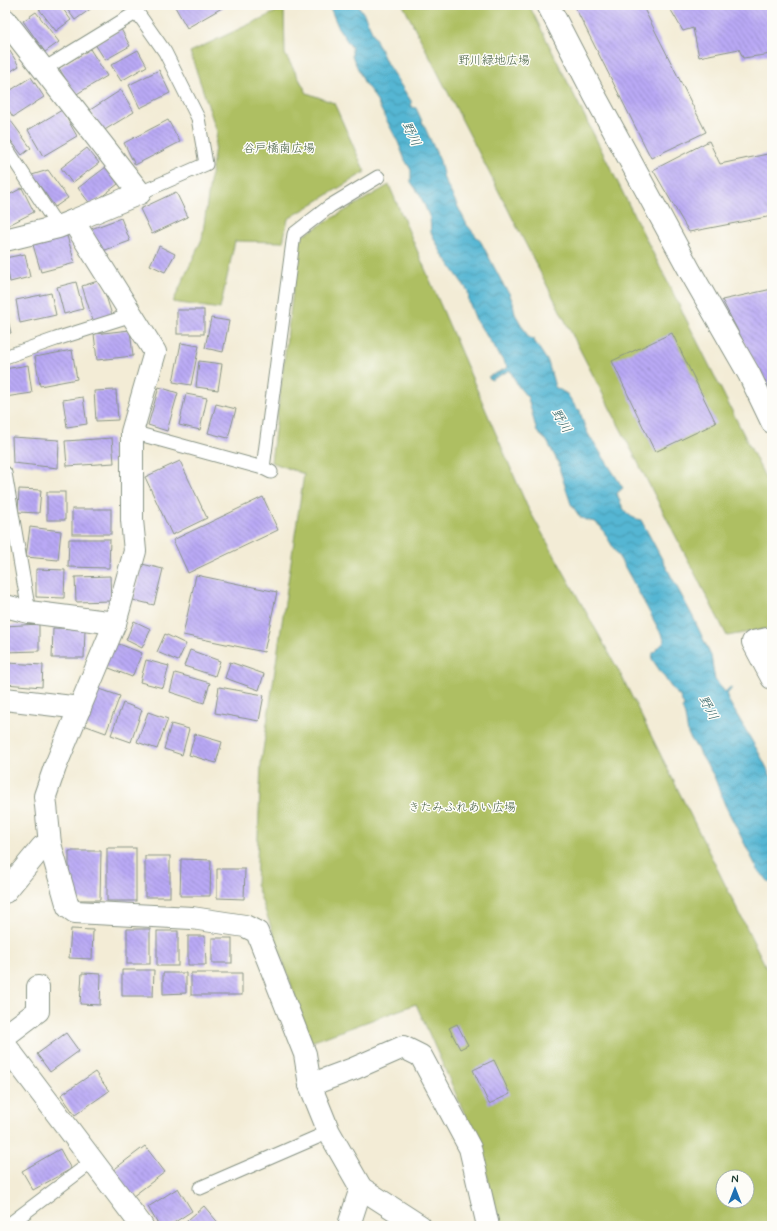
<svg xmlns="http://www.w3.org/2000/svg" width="777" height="1231" font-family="Mynerve,'Klee One',sans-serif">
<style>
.park{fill:#aebf62;stroke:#667e4b;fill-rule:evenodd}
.water{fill:url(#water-waves);stroke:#3a7a84}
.building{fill:url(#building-back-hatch)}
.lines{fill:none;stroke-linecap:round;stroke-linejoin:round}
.lane-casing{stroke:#899485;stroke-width:15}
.street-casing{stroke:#899485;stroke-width:24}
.lane{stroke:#fff;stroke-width:13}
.street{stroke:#fff;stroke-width:22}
.labels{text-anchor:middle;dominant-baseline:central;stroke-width:3;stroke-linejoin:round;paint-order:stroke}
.park-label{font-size:12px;fill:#435e40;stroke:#fdfcf7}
.water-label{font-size:13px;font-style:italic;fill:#2f6164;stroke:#fdfcf7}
</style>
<defs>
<pattern id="water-waves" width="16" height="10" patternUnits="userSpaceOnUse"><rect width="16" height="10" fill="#54b6d3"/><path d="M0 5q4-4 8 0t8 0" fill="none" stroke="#4595ac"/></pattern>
<pattern id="building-back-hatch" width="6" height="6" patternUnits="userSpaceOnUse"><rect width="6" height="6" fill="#b9a9f5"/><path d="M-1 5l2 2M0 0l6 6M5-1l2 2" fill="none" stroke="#968bc7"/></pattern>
</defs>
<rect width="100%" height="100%" fill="#fdfcf7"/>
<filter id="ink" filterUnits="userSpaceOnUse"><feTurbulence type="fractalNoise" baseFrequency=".025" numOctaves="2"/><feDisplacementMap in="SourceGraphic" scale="8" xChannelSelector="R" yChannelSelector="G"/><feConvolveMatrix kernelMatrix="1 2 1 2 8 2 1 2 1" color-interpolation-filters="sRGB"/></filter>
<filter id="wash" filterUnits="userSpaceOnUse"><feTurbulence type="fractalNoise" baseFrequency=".012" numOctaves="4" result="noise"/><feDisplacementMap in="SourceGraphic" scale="16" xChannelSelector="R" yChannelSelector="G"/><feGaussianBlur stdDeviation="0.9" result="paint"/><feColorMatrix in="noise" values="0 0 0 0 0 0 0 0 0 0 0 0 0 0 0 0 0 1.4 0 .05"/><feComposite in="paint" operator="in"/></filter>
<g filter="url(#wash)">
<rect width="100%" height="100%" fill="#f3ecd6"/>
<g class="park">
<polygon points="403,5 529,5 772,491 772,628 727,636"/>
<polygon points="284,8 285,54 307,93 334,103 365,172 288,219 283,242 235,241 220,309 173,302 202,239 217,132 190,52"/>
<path d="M389,185L527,506L620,673L772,979V1226H501L478,1144L416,1004L311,1042L256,884L261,764L304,474L271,462L300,237ZM723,1177H747V1201H723Z"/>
</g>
<path class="water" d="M329,5H358L365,16L387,64L411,101L412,107L416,108L440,161L444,179L467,225L481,242L504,286L509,293L513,303L515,314L529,338L533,339L548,362L555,387L567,394L577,409L580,410C582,420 587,435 593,441L623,488L617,493C621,506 626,518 641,520L693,617L711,656L715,680L725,692L730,687L732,688L727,694V698L759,753L772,778V885L758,870L725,805L714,776L688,734L685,716L682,708L684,706L680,697L671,687L652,659L653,653L665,641L626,569L601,527L595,522L586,520L580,517L571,504L560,471L559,464L547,441L537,432L528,398L518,386L510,370L491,380L488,377L507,368L506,365L476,320L469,302L468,291L442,254L431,232L430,218L427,211L420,195L411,182V170L405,160L398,142L373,94L365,84L352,56V48L339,29Z"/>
<g id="blocks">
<g class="building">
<polygon points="44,5 60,5 71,20 56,31 39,9"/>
<polygon points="64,5 96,5 75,20"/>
<polygon points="174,5 227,5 187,28"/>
<polygon points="574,5 642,5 706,132 651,158"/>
<polygon points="668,5 772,5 772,54 743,58 739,49 699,57 693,28 683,31"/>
<polygon points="36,12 59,42 45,52 23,21"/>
<polygon points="121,29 130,46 105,60 95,44"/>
<polygon points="5,43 19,66 5,75"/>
<polygon points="90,49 107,76 75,95 59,68"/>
<polygon points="138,50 147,66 121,81 111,65"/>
<polygon points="159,70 170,93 140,108 129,85"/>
<polygon points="31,77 44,97 13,117 5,104 5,94"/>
<polygon points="121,90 134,112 103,131 90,110"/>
<polygon points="62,110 77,136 43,156 28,130"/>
<polygon points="5,113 31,148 22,155 5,133"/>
<polygon points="168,120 180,142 135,165 124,143"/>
<polygon points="709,141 720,164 772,153 772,216 689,232 653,170"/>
<polygon points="87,148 99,163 72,183 61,168"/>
<polygon points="106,167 118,184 91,205 78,188"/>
<polygon points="48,170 68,198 55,207 32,175"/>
<polygon points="22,188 34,212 5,227 5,197"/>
<polygon points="176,192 188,217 152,234 140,209"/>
<polygon points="121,218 130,241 100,252 91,229"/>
<polygon points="67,236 75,263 41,272 33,245"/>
<polygon points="159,246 175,254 165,272 150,265"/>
<polygon points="25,254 30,277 10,282 5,258"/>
<polygon points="101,280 112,315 93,321 82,286"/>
<polygon points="76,282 83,309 64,314 57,287"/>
<polygon points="772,289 772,397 722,300"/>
<polygon points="51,293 56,315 20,323 16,300"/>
<polygon points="5,307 11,333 5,334"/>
<rect x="177" y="310" width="27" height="24"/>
<polygon points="211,318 229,321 223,352 205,348"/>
<polygon points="130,330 133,356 97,360 94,334"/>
<polygon points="672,333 716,423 655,452 612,361"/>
<polygon points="181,343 199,346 191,385 173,382"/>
<polygon points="72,350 77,379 40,386 35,357"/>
<polygon points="199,361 222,364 218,390 196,387"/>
<polygon points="28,365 32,393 5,397 5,369"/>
<polygon points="159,387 178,393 167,431 148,425"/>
<polygon points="116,390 118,420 96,421 94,391"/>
<polygon points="186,394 207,398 200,430 179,425"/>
<polygon points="83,397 87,424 67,427 63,400"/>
<polygon points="216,404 236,409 228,438 208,433"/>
<polygon points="12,437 59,440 58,468 13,463"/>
<polygon points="112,438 114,463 67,466 65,441"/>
<polygon points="180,461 207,518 172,535 145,477"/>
<polygon points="19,489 41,490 39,513 18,512"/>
<rect x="47" y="492" width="18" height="28"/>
<polygon points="263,497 278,530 188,573 173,540"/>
<rect x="72" y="509" width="39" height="25"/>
<polygon points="30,527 61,531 58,560 26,557"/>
<polygon points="69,539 110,539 109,568 68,567"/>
<polygon points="142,564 163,569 154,605 133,600"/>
<polygon points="36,569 65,570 64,598 36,597"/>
<polygon points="196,575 277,592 264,652 183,635"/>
<polygon points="110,576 111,601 76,602 75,577"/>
<polygon points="134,621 151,629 142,648 126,640"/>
<polygon points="39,624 39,651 5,652 5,626"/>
<polygon points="53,628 85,629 84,658 52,658"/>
<polygon points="165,634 186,644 178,661 157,652"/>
<polygon points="114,642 142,653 132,677 104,666"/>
<polygon points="190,650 220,661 215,676 184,666"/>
<polygon points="146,660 169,666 163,688 140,682"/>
<polygon points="230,662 264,674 259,690 225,678"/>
<polygon points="7,663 43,665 42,687 5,684"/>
<polygon points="175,673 210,683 204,703 170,692"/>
<polygon points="91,686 120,696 106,733 81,724"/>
<polygon points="219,687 264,695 259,721 215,713"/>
<polygon points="123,703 142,710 131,742 111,735"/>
<polygon points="148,712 168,719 157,749 137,742"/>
<polygon points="171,724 189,729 182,755 164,749"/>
<polygon points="195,734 222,742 216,763 189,755"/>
<rect x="107" y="848" width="29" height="53"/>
<polygon points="69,851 101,851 100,900 69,900"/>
<rect x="145" y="856" width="25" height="41"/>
<polygon points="181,859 211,860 210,896 180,896"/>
<polygon points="217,869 245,869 244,899 217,898"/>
<polygon points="71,929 93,930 92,959 69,958"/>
<rect x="127" y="929" width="23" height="35"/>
<rect x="157" y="931" width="21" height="35"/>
<polygon points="188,936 205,936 206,965 188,965"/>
<rect x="212" y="938" width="20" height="25"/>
<polygon points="122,970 154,970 153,996 122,996"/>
<polygon points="82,973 101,974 100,1005 80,1004"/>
<polygon points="163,973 186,973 186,993 163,994"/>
<rect x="191" y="973" width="51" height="22"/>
<polygon points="457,1024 468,1045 460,1049 449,1028"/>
<polygon points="66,1033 79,1051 50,1072 37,1054"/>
<polygon points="494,1060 510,1094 489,1104 473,1070"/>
<polygon points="95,1072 109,1091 75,1115 61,1095"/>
<polygon points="145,1146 165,1172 128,1200 108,1174"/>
<polygon points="60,1149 71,1169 33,1190 22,1171"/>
<polygon points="178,1188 192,1211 169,1226 159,1226 148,1207"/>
<polygon points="204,1206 221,1226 181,1226"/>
</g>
</g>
</g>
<g filter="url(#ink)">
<use href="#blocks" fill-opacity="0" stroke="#899485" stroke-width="1"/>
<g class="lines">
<g class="lane-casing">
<g id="lane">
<polyline points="135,5 137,12 165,52 198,118 206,164 140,193"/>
<polyline points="44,69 137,12"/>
<polyline points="5,146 58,227"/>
<polyline points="5,357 56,339 132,315"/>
<polyline points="132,432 263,468 271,472"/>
<polyline points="263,468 294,234 330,206 378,177"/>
<polyline points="5,473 29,612"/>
<polyline points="200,1188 329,1132"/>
<polyline points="7,1226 93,1161"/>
</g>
</g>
<g class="street-casing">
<g id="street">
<polyline points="548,5 595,96 690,271 749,374 772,422"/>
<polyline points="5,20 140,193 73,221"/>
<polyline points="5,240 58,227 73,221 155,352 132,432 132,520 135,551 115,623 55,767 45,796 50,844 68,907 75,912 192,918 245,926 257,932 305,1054 310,1085 329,1132 361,1188 420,1226"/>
<polyline points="5,606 29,612 115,623"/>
<polyline points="772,638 753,642 772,678"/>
<polyline points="5,699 80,708"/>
<polyline points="5,892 42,847 50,844"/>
<polyline points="5,1036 38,1011 38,987"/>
<polyline points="5,1045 142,1226"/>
<polyline points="310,1085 353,1069 403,1047 421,1056 470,1148 488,1226"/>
<polyline points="351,1226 350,1222 361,1188"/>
</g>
</g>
<use href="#lane" class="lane"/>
<use href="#street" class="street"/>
</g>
</g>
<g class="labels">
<g class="park-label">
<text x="494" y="61">野川緑地広場</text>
<text x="279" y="149">谷戸橋南広場</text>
<text x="462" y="808">きたみふれあい広場</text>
</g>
<g class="water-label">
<text transform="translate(411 134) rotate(65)">野川</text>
<text transform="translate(561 421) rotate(60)">野川</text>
<text transform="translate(708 708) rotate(63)">野川</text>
</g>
</g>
<rect width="777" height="1231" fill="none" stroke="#fdfcf7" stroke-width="20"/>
<g transform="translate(735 1189)"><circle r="19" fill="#fdfcf7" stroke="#a4b0a9"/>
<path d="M0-3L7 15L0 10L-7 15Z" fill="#1f6fb2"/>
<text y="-6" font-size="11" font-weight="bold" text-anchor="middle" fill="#1f3d34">N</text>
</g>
</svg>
